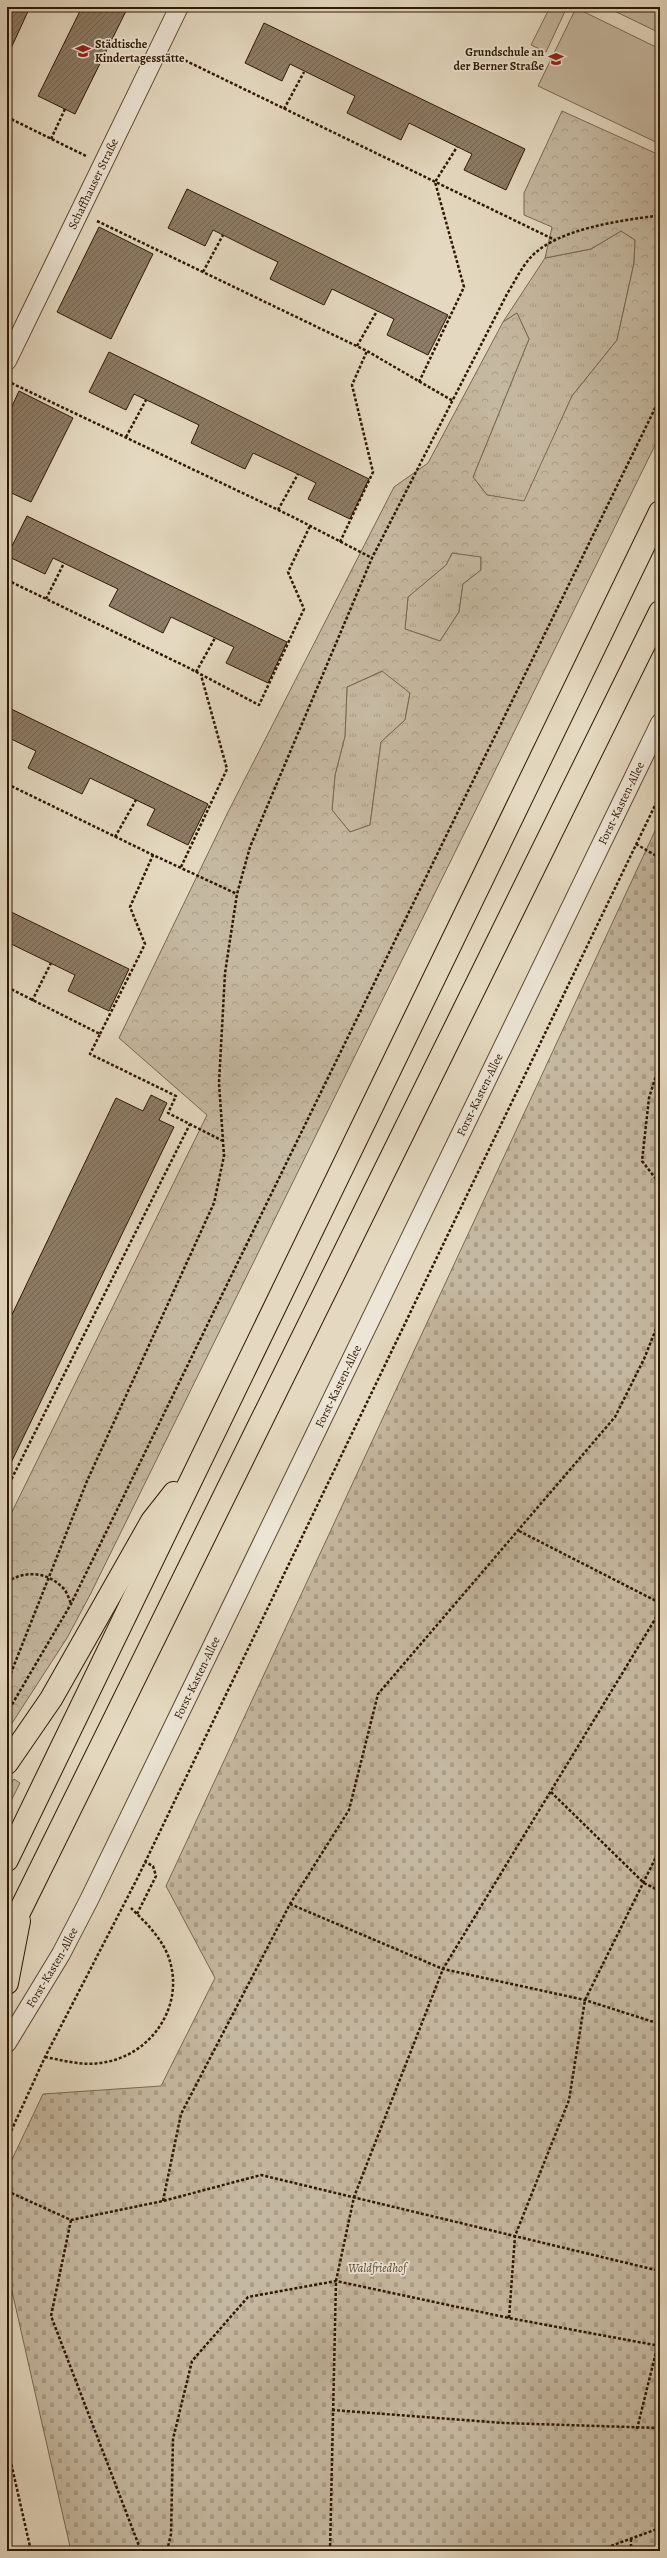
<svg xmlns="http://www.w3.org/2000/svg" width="667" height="2558" font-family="Alegreya,serif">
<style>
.grass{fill:url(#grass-tufts);stroke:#7a6852}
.forest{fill:url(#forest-crowns);stroke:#7a6852;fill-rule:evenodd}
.cemetery{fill:url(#cemetery-stones);stroke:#7a6852}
.pitch{fill:#c5b8a0;stroke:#7a6852}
.building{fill:url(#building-hatch);stroke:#2f1704}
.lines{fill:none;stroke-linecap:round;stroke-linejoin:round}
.street-casing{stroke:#5c4833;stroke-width:20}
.highway-casing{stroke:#2f1704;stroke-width:24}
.path{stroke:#2f1704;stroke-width:2.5;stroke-dasharray:3 2;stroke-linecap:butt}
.street{stroke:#ede6d6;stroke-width:18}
.highway{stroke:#e4d9c0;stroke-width:22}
.labels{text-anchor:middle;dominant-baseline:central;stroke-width:3.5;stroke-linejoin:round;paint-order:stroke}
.poi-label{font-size:12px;font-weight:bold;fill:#2f1704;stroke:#ede6d6;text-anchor:start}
.street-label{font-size:12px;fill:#2f1704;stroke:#ede6d6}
.park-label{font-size:12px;font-style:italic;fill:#5c4733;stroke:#ede6d6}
</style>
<defs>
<pattern id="grass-tufts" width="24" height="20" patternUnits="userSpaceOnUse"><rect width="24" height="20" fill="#c5b8a0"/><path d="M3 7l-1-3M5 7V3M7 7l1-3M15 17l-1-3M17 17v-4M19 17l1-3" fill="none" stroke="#aa9d88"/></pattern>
<pattern id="forest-crowns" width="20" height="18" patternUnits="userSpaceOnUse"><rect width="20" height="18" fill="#c5b8a0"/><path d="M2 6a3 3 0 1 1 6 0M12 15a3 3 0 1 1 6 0" fill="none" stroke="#aa9d88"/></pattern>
<pattern id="cemetery-stones" width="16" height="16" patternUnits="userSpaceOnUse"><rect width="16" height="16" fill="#c5b8a0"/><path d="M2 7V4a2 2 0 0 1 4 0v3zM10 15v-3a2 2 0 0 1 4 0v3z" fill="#aa9d88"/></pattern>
<pattern id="building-hatch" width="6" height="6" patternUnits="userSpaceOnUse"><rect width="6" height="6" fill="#8d7c66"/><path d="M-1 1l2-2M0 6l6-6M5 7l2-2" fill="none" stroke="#746552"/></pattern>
</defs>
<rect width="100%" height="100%" fill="#e4d9c0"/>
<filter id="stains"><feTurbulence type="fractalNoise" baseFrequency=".005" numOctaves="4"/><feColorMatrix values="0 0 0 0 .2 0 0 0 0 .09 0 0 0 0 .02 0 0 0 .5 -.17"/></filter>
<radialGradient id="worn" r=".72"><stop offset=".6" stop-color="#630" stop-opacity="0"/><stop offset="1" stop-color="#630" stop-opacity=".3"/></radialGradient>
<g class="grass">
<polygon points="621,231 635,240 634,263 617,340 572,396 525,502 487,495 473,477 529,339 517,313 503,322 545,258 591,249"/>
<polygon points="452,553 481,556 481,570 463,584 459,612 440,641 405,629 408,597 446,565"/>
<polygon points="383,671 410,693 405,720 381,742 370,825 350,832 332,810 335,775 345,736 347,687"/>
<polygon points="14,1779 20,1783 7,1809 7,1790"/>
</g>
<path class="forest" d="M562,111L655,153H660V435L91,1593L67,1638L7,1731V1593L10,1588L7,1584V1522L207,1115L119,1038L227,814L394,487L428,463L503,322L517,313L529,339L473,477L487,495L524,501L572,396L617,340L634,263L635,240L621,231L591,249L545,258L552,227L524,215V193ZM452,553L481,557V570L463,584L459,612L440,641L405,629L408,597L446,565ZM382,671L410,693L405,720L381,742L370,825L350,832L332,810L335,775L345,736L347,687Z"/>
<polygon class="cemetery" points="660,820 660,2551 71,2551 7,2269 7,2170 43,2094 161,2086 215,1978 166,1886"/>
<g class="pitch">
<polygon points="550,7 567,7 546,52 531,45"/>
<polygon points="606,7 660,7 660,33"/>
<polygon points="576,8 660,49 660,144 538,86"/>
</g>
<g class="building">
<polygon points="7,7 30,7 7,57"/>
<polygon points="82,7 128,7 75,114 38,96"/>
<polygon points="264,23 525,149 506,190 464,170 472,154 409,123 401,140 347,113 355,96 290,64 282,81 245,63"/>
<polygon points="187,189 448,315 428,355 387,335 394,319 332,289 324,305 270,279 278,262 259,253 213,230 205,246 168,228"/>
<polygon points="99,227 153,254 111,339 57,312"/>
<polygon points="109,352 369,479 350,519 308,499 316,483 298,474 253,453 245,469 191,443 199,425 134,394 126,410 89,392"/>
<polygon points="19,391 73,418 31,502 7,491 7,417"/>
<polygon points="27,516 287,642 268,683 226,663 234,647 171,617 163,633 109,606 118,589 53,558 45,574 7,556"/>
<polygon points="7,707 208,804 188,845 147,825 155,809 90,778 82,794 28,768 36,751 7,737"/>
<polygon points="7,910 129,969 109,1011 68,991 75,975 7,942"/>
<polygon points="151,1095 167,1103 159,1120 174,1127 7,1471 7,1325 116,1098 143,1111"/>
</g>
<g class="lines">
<g class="street-casing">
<g id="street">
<path id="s1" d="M7,361L179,7"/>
<path id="s2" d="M7,2043L61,1954L89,1900L660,723"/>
</g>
</g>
<g class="highway-casing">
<g id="highway">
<polyline points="7,1763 51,1699 152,1521 174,1493"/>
<polyline points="7,1860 660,512"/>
<polyline points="7,1937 660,612"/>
<polyline points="7,1983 19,1921"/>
</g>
</g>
<g class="path">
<polyline points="176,56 555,240"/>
<polyline points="284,109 304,72"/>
<polyline points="7,117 86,156"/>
<polyline points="51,139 65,109"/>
<polyline points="97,221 367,351 453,401"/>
<polyline points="203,272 223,235"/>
<polyline points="357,346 377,311"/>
<polyline points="7,381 293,517 372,558"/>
<polyline points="419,382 464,287 435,182 457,147"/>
<polyline points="126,437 146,400"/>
<polyline points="278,510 298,474"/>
<polyline points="340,542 373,472 352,385 367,351"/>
<polyline points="7,580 187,667 259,705 304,609 288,572 310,526"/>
<polyline points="46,599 64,563"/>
<polyline points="196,672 215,638"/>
<polyline points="7,784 153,855 237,894"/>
<polyline points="115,837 136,800"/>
<polyline points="636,844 660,858"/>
<polyline points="181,867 227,769 201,675"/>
<polyline points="7,987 100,1034 90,1054 176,1096 168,1113 223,1141"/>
<polyline points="32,1001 51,963"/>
<polyline points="100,1034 145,944 130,907 153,855"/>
<polyline points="660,1063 649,1098 642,1161 660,1184"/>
<polyline points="7,1488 190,1124"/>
<polyline points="519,1531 660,1603"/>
<path d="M7,1582C25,1570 47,1572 62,1587C67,1591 69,1599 71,1604"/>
<path d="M7,1683L87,1481L214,1203L224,1156L219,1083L225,973L237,894L250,847L372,558L507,294C514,283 521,268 530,258C556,229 618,221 655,216L660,213"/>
<polyline points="7,1713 71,1604 660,398"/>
<polyline points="551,1792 644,1883 660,1891"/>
<polyline points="290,1904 443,1969 585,2000 660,2024"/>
<polyline points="137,1914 156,1876 153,1866 145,1862"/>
<path d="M45,2057C62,2060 82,2066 100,2063C152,2057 188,2003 167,1953C158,1934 146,1923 131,1908"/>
<polyline points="7,2140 45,2057 137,1879 660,795"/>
<polyline points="7,2191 71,2220 163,2201 261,2175 660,2271"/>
<polyline points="163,2201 181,2114 290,1904 349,1810 378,1694 615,1417 644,1359 660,1319"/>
<polyline points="71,2220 51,2316 141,2551"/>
<polyline points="509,2318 515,2236 569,2100 585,2000 660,1849"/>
<polyline points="332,2410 504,2423 660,2428"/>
<polyline points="637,2429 660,2336"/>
<polyline points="7,2445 31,2551"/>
<polyline points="631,2539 631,2551"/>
<polyline points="167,2551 171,2534 173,2439 192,2361 248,2297 336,2281 509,2318 660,2346"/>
<polyline points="330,2551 336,2281 354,2197 443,1969 660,1611"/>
<polyline points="597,2551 660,2528"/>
</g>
<use href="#street" class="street"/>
<use href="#highway" class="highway"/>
</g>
<defs>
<g id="school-bare" transform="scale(1.2)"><path d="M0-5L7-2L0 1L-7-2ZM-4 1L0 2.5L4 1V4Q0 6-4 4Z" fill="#8f2418" stroke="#ede6d6" stroke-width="2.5" paint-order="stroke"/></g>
</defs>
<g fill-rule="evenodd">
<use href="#school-bare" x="83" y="51"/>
<use href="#school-bare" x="556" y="59"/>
</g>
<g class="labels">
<g class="poi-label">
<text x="95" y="44">Städtische<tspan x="95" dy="14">Kindertagesstätte</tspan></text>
<text x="544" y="52" text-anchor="end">Grundschule an<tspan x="544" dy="14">der Berner Straße</tspan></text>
</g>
<g class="street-label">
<text stroke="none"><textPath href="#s1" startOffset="197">Schaffhauser Straße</textPath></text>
<text stroke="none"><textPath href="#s2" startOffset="1384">Forst-Kasten-Allee</textPath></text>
<text stroke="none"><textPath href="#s2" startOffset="1060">Forst-Kasten-Allee</textPath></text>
<text stroke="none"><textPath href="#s2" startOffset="736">Forst-Kasten-Allee</textPath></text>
<text stroke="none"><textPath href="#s2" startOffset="412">Forst-Kasten-Allee</textPath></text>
<text stroke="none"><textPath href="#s2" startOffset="88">Forst-Kasten-Allee</textPath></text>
</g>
<g class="park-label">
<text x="377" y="2268">Waldfriedhof</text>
</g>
</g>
<rect width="667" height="2558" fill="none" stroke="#e4d9c0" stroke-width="24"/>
<rect x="8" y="8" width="651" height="2542" fill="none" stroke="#2f1704" stroke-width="2"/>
<rect x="12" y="12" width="643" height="2534" fill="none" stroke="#2f1704"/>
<rect width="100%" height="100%" filter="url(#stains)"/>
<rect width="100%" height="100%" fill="url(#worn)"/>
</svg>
